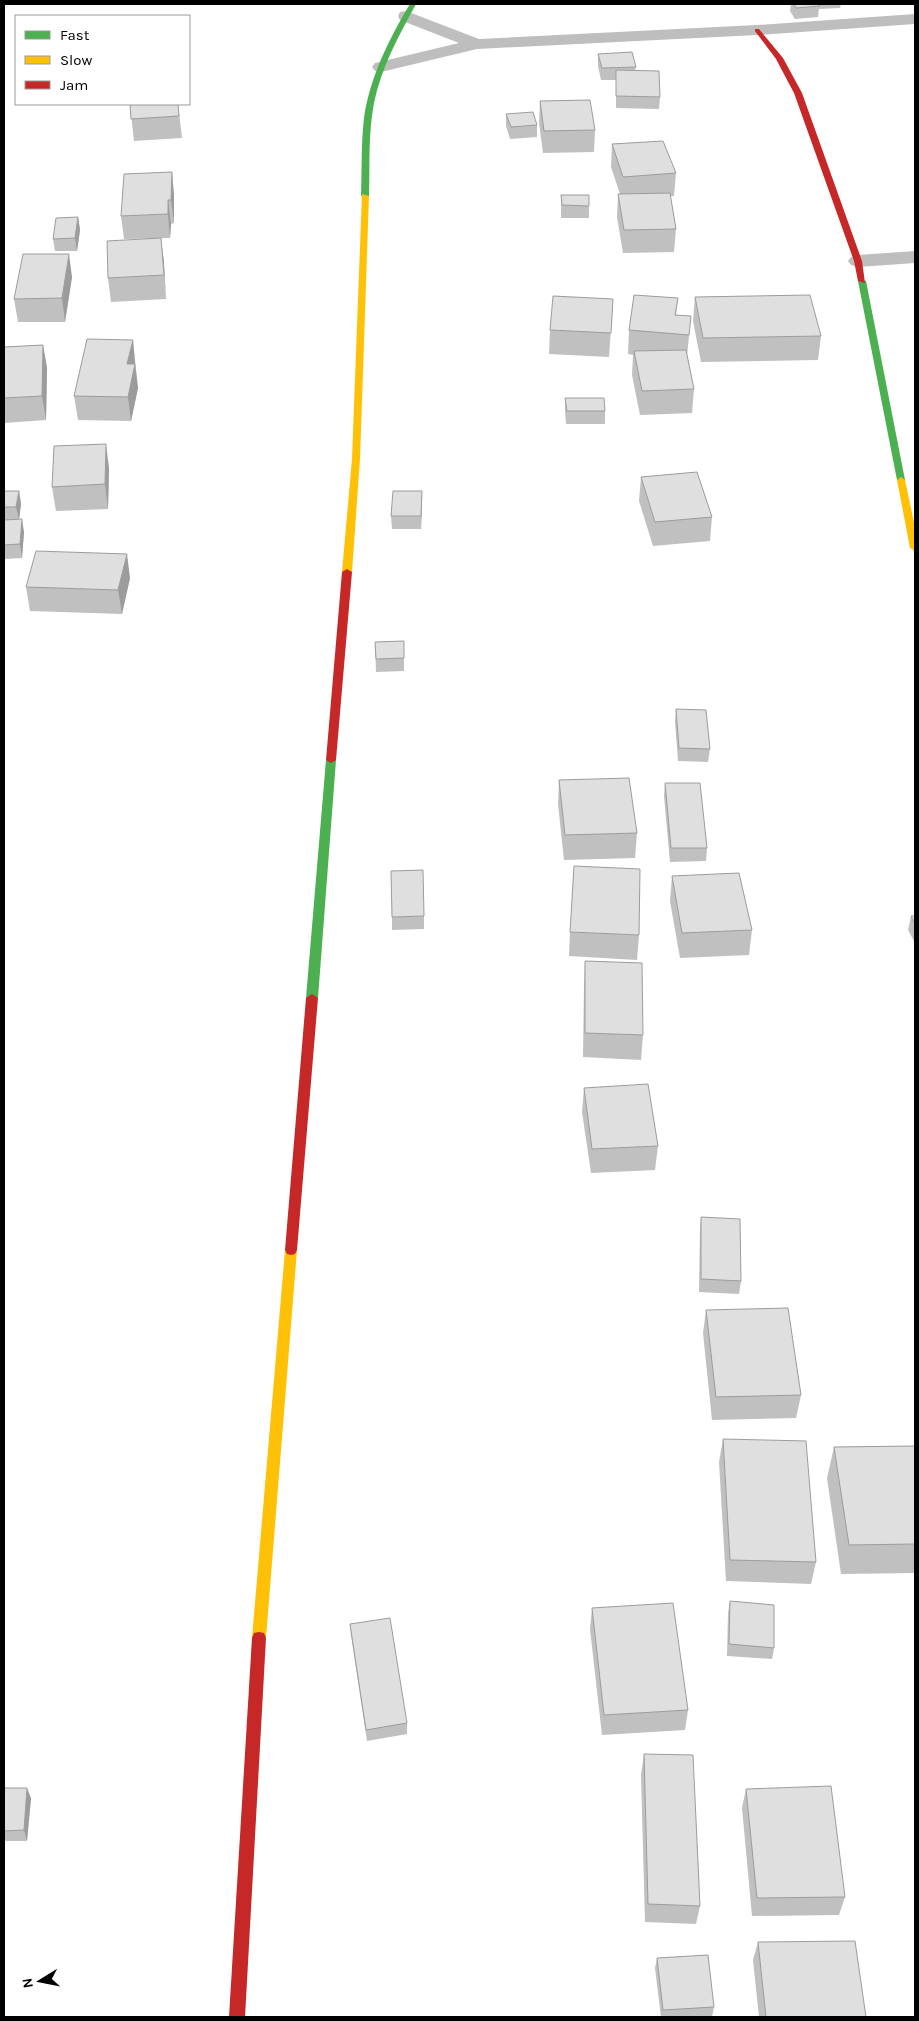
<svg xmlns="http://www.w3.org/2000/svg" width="919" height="2021" font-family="Karla,sans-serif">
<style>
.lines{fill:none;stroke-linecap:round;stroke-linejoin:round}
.street{fill:#bebebe;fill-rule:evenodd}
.fast{fill:#4caf50;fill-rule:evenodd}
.slow{fill:#ffc107;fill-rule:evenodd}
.jam{fill:#c62828;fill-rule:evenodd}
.wall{fill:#c0c0c0}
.shaded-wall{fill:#9c9c9c}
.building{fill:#dfdfdf;stroke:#9c9c9c}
</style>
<rect width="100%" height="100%" fill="#fff"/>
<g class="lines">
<g class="street">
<polygon points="406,11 479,39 757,25 915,14 915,24 757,35 477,49 381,72 375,71 372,67 375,63 459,43 400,20 398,16 400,12"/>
<polygon points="915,251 915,263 858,267 851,265 848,261 851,257 858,255"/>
</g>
<g class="fast">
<path d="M410,4H416C399,35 381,68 374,103C368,134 370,165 369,196L365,198L361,196C362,170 361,144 364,118C370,77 389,39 410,4Z"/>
<polygon points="859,279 866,281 905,480 901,483 897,480 858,281"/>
<polygon points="331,757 336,760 318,998 312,1002 306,998 326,760"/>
</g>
<g class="slow">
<polygon points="362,194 369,196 360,459 352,572 347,575 342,572 352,459"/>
<polygon points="901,477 905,480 915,527 915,551 910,548 897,480"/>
<polygon points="291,1245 295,1246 297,1250 266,1638 264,1643 259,1644 254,1643 252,1638 285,1250 287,1246"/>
</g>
<g class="jam">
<polygon points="755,29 759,29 783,58 802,93 862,261 865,283 858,281 854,261 794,93 776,59 755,31"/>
<polygon points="347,569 352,572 336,760 331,763 326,760 342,572"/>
<polygon points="312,994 318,998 297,1250 295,1254 291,1255 287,1254 285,1250 306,998"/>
<polygon points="259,1632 264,1633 266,1638 245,2017 229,2017 252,1638 254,1633"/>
</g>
</g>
<g class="wall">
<polygon points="791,4 841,4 840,8 819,9 818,17 795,19 790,11"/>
<polygon points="598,54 636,67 635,70 660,97 659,109 616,108 616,80 601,80 598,66"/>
<polygon points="540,101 595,130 594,152 543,153 539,123"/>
<polygon points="130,104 178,104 182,138 134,141"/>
<polygon points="506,114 537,125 537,137 510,139 506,126"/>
<polygon points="612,144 676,173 674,196 670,196 676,229 674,252 623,253 617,217 618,194 620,194 611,167"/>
<polygon points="172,172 174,196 174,223 171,224 170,238 124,239 121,216"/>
<polygon points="561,195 589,206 589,218 561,218"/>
<polygon points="78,217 80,230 77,251 55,251 53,239"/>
<polygon points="161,238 166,299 111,302 108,278"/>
<polygon points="72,277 65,322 18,322 14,299"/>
<polygon points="695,297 821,336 818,360 701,362 693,321"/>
<polygon points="678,298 676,315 691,316 687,356 694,389 692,413 640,415 632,375 633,355 628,354 629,330"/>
<polygon points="613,299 609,357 549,354 550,330"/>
<polygon points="133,340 138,388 131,421 78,420 74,396"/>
<polygon points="43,345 47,368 46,420 4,423 4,347"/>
<polygon points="565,398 605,411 605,424 566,424 565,411"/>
<polygon points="109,468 108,509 56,511 52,487"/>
<polygon points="641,477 712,517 710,541 653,546 639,501"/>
<polygon points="4,491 19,491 21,504 19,519 24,532 22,558 4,559"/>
<polygon points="422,491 421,529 392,529 391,516"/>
<polygon points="130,578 122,614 30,611 26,587"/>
<polygon points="404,641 404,671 376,672 375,642"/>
<polygon points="676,709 710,749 708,762 678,761 675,722"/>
<polygon points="559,780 637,833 635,858 564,860 558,804"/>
<polygon points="665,783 707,848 706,861 670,862 664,796"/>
<polygon points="672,876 752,930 749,955 680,958 670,901"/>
<polygon points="424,916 424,929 392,930 392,917"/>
<polygon points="911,916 915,916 915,943 908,930"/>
<polygon points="570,932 639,935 637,960 569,956"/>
<polygon points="585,961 643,1035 641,1060 583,1057 584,985"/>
<polygon points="584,1088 658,1146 655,1170 591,1173 582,1112"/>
<polygon points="701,1217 741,1281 739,1294 699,1292 700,1230"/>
<polygon points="706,1310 801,1395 796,1418 712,1420 703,1333"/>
<polygon points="723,1439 816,1562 811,1584 726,1581 719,1462"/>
<polygon points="915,1446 915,1573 841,1574 827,1478 834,1447"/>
<polygon points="730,1601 774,1648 772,1659 727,1656 728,1613"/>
<polygon points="592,1608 688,1710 685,1730 602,1735 590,1629"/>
<polygon points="350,1624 407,1723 407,1734 367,1741 351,1635"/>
<polygon points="644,1754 700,1906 696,1924 645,1922 641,1775"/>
<polygon points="4,1788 31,1798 27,1841 4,1841"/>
<polygon points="746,1789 845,1897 839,1915 752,1916 742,1808"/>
<polygon points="758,1942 866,2017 759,2017 753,1960"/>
<polygon points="657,1958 714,2007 712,2017 661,2017 655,1968"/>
</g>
<g class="shaded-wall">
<polygon points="172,172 174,196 174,223 171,200"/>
<polygon points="168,200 171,224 170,238 168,214"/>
<polygon points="78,217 80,230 77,251 75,238"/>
<polygon points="161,238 164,262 166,299 164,275"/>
<polygon points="69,254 72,277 65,322 62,298"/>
<polygon points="133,340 135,364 127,364"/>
<polygon points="43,345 47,368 46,420 42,396"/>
<polygon points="135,364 138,388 131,421 128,397"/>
<polygon points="106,444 109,468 108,509 105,484"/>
<polygon points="19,491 21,504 19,520 16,507"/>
<polygon points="422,491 422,504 421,529 421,516"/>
<polygon points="22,519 24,532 22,558 20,544"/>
<polygon points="127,554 130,578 122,614 118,590"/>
<polygon points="27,1788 31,1798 27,1841 24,1830"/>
</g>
<g class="building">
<polygon points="794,4 818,4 820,6 796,8"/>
<polygon points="632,52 636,67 602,68 598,54"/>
<polygon points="616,70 659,71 660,97 616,96"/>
<polygon points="590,100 595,130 544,131 540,101"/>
<polygon points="130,104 178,104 179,116 131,119"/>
<polygon points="533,112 537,125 511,127 506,114"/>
<polygon points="663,141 676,173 623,177 612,144"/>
<polygon points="172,172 171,200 168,200 168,214 121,216 124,174"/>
<polygon points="670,193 676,229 624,230 618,194"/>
<polygon points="561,195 589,195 589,206 562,205"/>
<polygon points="78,217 75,238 53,239 56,218"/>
<polygon points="161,238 164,275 108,278 107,241"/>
<polygon points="23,254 69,254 62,298 14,299"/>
<polygon points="634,295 678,298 675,315 691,316 689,335 629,330"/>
<polygon points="810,295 821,336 703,338 695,297"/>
<polygon points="553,296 613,299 611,333 550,330"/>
<polygon points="87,339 133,340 127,364 135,364 128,397 74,396"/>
<polygon points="43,345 42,396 4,398 4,347"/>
<polygon points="686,350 694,389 642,391 634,351"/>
<polygon points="565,398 604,398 605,411 567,411"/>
<polygon points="106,444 105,484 52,487 54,446"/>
<polygon points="697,472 712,517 655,522 641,477"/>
<polygon points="4,491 19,491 16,507 4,507"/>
<polygon points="393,491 422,491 421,516 391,516"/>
<polygon points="22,519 20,544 4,545 4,520"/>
<polygon points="36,551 127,554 118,590 26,587"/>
<polygon points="404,641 404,658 376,659 375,642"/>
<polygon points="676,709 706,710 710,749 679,748"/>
<polygon points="629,778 637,833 565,835 559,780"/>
<polygon points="665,783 700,783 707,848 671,848"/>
<polygon points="574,866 640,869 639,935 570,932"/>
<polygon points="423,870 424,916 392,917 391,871"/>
<polygon points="739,873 752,930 682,933 672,876"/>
<polygon points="911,916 915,916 915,924"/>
<polygon points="585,961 642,963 643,1035 585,1033"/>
<polygon points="648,1084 658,1146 592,1149 584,1088"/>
<polygon points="701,1217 740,1219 741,1281 701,1279"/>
<polygon points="788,1308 801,1395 716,1397 706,1310"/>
<polygon points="723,1439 806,1441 816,1562 730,1560"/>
<polygon points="915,1446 915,1544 849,1545 834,1447"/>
<polygon points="730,1601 774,1605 774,1648 729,1644"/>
<polygon points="673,1603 688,1710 604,1715 592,1608"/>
<polygon points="390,1618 407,1723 366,1730 350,1624"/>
<polygon points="644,1754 693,1755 700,1906 648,1904"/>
<polygon points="831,1786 845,1897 757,1898 746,1789"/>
<polygon points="4,1788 27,1788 24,1830 4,1831"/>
<polygon points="855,1941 866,2017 766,2017 758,1942"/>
<polygon points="708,1955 714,2007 663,2010 657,1958"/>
</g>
<rect width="919" height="2021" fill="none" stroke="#000000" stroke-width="10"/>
<rect x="15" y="15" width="175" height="90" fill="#ffffff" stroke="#999999"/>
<rect x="25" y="31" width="25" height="8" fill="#4caf50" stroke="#999999"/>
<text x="60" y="40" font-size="15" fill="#000000">Fast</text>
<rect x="25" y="56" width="25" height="8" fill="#ffc107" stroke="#999999"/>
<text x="60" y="65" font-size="15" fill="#000000">Slow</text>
<rect x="25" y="81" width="25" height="8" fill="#c62828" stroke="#999999"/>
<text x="60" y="90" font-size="15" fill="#000000">Jam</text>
<g transform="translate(40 1981) rotate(260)" stroke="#ffffff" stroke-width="4" paint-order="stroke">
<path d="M0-4L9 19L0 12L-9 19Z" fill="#000000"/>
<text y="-8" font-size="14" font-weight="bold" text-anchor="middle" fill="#000000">N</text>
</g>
</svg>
